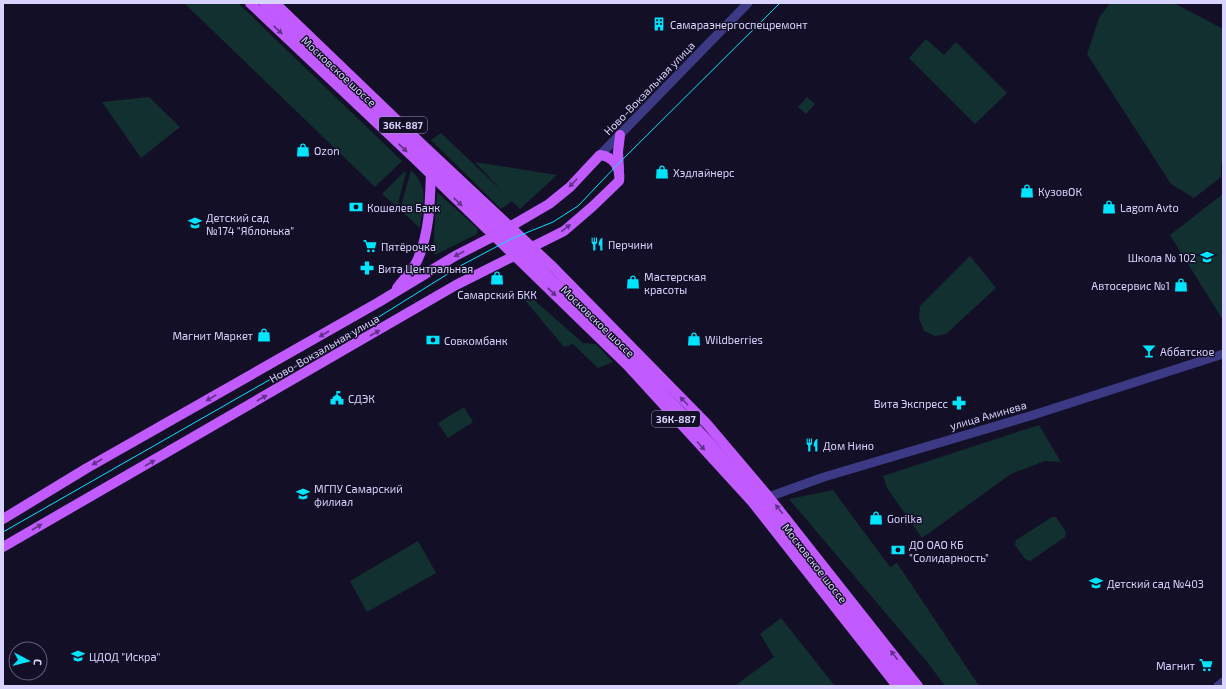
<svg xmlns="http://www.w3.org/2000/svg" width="1226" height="689" font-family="'Exo 2',sans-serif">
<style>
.green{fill:#12302f}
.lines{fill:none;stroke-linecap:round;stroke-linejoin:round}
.minor{stroke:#3d3a85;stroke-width:9}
.major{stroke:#c25bff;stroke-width:10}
.tram{stroke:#00e5ff;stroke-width:1}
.oneway{fill:#623188}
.labels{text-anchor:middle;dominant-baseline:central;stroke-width:3;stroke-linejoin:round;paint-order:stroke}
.shield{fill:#130f26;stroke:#9e99be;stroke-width:1}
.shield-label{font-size:10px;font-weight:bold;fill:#d9d4ff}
.poi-label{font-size:11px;fill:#d9d4ff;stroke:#130f26;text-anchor:start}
.street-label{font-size:11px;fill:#d9d4ff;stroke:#130f26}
</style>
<rect width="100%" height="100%" fill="#130f26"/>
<g class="green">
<polygon points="184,3 238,3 402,161 375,187"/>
<polygon points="1110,3 1174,3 1223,29 1223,161 1221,165 1221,177 1194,198 1171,184 1087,54 1099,18"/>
<polygon points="926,39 944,55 956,42 1007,93 975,124 909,58"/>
<polygon points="149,97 180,127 141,158 102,102"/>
<polygon points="807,97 815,104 806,114 798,107"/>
<polygon points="441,133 502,191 475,162 557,175 520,209 512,201 501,209 431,140"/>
<path d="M411,170C430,189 423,203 420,228L400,210Z"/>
<polygon points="404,172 406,173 397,207 382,194"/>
<polygon points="438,193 478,229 477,234 435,255 433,252 437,194"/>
<polygon points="1223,194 1223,320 1170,235"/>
<polygon points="970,256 996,288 946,334 935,336 924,331 919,318 920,306"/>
<polygon points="526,293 583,343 596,344 613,362 598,368 573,344 564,347 523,298"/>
<polygon points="464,407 473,422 448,438 438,423"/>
<polygon points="1039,425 1061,462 1045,461 1011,474 922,538 887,488 883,476"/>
<polygon points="833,490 890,567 897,563 979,686 945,686 928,663 789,499"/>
<polygon points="1052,517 1056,517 1066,532 1065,537 1030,561 1025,559 1015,545 1016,540"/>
<polygon points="418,541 436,573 367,612 350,581"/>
<polygon points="781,618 835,686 736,686 736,685 774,657 760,634"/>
</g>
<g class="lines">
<g class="minor">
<polyline points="600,155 748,3"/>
<polyline points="763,499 824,477 1033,415 1223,354"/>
<polyline points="1218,686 1223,682"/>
</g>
<g class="major">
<polyline points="250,3 413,157 627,365 753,503 897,686"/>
<polyline points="264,3 431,164 523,251 632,360 710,443 760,500 907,686"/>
<polyline points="275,3 424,146 553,267 707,424 768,496 918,686"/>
<polyline points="619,169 618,152 620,135"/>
<path d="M397,288C404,279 412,271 417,261C430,233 430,201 431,170"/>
<path d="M3,519L87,468L379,302L455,256L494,236L549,204L570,187L600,155C614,157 621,168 619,181L592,207L564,231L456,285L3,547"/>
</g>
<polyline class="tram" points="3,532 369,323 462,265 511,239 553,222 578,206 618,164 780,3"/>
</g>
<defs><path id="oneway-solid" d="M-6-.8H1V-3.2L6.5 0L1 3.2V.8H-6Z"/></defs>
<g class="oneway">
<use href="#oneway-solid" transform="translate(278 30) rotate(43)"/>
<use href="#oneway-solid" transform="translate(403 148) rotate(43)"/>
<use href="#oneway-solid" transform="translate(573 183) rotate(135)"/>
<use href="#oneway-solid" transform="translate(458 202) rotate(44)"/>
<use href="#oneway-solid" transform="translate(566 228) rotate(-37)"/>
<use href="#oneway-solid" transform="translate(459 254) rotate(152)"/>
<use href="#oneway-solid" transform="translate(552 292) rotate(44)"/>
<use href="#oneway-solid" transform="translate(375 333) rotate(-30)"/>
<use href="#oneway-solid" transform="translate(324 334) rotate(150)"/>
<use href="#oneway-solid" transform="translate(211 398) rotate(150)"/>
<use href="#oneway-solid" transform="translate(262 398) rotate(-30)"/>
<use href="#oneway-solid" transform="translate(684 401) rotate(-134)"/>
<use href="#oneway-solid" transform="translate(701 446) rotate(48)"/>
<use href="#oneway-solid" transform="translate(97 462) rotate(150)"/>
<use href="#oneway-solid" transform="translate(150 463) rotate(-30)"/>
<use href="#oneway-solid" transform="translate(779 509) rotate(-128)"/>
<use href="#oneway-solid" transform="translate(37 527) rotate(-30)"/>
<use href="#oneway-solid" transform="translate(894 655) rotate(-128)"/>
</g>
<defs>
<g id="building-bare" transform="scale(1.08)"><path d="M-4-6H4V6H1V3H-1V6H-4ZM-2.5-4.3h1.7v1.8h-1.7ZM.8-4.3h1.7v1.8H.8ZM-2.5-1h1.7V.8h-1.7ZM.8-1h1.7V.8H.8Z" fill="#00e5ff" stroke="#130f26" stroke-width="2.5" paint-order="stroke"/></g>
<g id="shop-bare" transform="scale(1.08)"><path d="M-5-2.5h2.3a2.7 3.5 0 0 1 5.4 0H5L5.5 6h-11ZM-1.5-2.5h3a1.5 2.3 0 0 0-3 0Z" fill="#00e5ff" stroke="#130f26" stroke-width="2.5" paint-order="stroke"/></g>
<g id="bank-bare" transform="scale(1.08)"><path d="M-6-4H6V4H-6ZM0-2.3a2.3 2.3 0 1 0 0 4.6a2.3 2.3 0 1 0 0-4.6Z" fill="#00e5ff" stroke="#130f26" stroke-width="2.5" paint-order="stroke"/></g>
<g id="school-bare" transform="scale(1.08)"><path d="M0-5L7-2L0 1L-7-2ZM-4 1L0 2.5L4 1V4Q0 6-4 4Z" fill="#00e5ff" stroke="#130f26" stroke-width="2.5" paint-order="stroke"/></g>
<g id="restaurant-bare" transform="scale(1.08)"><path d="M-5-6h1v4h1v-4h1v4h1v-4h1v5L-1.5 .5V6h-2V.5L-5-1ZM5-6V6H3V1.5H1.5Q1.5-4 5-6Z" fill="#00e5ff" stroke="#130f26" stroke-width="2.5" paint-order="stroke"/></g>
<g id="supermarket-bare" transform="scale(1.08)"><path d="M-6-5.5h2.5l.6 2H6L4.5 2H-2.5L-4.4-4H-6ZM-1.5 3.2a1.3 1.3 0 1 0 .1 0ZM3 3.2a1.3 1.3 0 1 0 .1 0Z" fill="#00e5ff" stroke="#130f26" stroke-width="2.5" paint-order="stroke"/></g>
<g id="pharmacy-bare" transform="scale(1.08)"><path d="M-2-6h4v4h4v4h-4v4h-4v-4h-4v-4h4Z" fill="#00e5ff" stroke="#130f26" stroke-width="2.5" paint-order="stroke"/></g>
<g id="bar-bare" transform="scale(1.08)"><path d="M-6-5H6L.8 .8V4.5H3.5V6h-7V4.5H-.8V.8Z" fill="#00e5ff" stroke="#130f26" stroke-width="2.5" paint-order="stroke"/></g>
<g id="civic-bare" transform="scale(1.08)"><path d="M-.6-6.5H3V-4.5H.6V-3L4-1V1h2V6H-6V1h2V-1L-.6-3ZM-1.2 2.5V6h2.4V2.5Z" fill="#00e5ff" stroke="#130f26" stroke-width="2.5" paint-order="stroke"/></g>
<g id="university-bare" transform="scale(1.08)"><path d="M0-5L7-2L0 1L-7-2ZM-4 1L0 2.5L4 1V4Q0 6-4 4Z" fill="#00e5ff" stroke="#130f26" stroke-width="2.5" paint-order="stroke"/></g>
</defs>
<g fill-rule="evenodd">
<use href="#building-bare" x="659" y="24"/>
<use href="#shop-bare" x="303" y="150"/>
<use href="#shop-bare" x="662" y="172"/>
<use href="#shop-bare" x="1027" y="191"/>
<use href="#bank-bare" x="356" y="207"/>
<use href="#shop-bare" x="1109" y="207"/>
<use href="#school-bare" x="195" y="223"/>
<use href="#restaurant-bare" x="597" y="244"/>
<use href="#supermarket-bare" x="370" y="246"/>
<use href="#school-bare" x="1207" y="257"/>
<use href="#pharmacy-bare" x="367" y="268"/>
<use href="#shop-bare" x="497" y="278"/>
<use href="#shop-bare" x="633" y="282"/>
<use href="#shop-bare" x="1181" y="285"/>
<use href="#shop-bare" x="264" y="335"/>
<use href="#shop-bare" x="694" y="339"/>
<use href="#bank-bare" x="433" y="340"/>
<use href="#bar-bare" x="1149" y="351"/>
<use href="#civic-bare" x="337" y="398"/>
<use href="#pharmacy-bare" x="959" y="403"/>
<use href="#restaurant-bare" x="812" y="445"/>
<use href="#university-bare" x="303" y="494"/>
<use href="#shop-bare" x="876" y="518"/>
<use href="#bank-bare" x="898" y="550"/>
<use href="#school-bare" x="1096" y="583"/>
<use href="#school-bare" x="78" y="656"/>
<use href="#supermarket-bare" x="1206" y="665"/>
</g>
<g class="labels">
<g class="shield">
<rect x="379" y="117" width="48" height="16" rx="3"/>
<rect x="652" y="411" width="48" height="16" rx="3"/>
</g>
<g class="shield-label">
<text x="403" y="125">36К-887</text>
<text x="676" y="419">36К-887</text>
</g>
<g class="poi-label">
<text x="670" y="24">Самараэнергоспецремонт</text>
<text x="314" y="150">Ozon</text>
<text x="673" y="172">Хэдлайнерс</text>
<text x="1038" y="191">КузовОК</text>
<text x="367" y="207">Кошелев Банк</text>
<text x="1120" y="207">Lagom Avto</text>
<text x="206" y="217">Детский сад<tspan x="206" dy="13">№174 "Яблонька"</tspan></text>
<text x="608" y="244">Перчини</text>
<text x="381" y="246">Пятёрочка</text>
<text x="1196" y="257" text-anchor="end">Школа № 102</text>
<text x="378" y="268">Вита Центральная</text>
<text x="644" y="276">Мастерская<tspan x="644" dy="13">красоты</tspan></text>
<text x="1170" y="285" text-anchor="end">Автосервис №1</text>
<text x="497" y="294" text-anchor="middle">Самарский БКК</text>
<text x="253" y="335" text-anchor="end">Магнит Маркет</text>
<text x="705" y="339">Wildberries</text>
<text x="444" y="340">Совкомбанк</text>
<text x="1160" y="351">Аббатское</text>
<text x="348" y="398">СДЭК</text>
<text x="948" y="403" text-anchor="end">Вита Экспресс</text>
<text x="823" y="445">Дом Нино</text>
<text x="314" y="488">МГПУ Самарский<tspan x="314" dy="13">филиал</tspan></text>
<text x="887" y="518">Gorilka</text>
<text x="909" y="544">ДО ОАО КБ<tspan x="909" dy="13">"Солидарность"</tspan></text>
<text x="1107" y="583">Детский сад №403</text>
<text x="89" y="656">ЦДОД "Искра"</text>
<text x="1195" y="665" text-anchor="end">Магнит</text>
</g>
<g class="street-label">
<text transform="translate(339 71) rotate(43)">Московское шоссе</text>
<text transform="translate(649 88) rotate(-46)">Ново-Вокзальная улица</text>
<text transform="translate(598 321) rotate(44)">Московское шоссе</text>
<text transform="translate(324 348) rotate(-30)">Ново-Вокзальная улица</text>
<text transform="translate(988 415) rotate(-16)">улица Аминева</text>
<text transform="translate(815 563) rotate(52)">Московское шоссе</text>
</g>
</g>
<rect width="1226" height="689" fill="none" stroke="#d9d4ff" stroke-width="8"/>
<g transform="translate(28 661) rotate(97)"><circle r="19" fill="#130f26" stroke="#625e7d"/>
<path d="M0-3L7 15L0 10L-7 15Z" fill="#00e5ff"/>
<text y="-6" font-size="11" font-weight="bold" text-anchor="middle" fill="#d9d4ff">С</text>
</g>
</svg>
